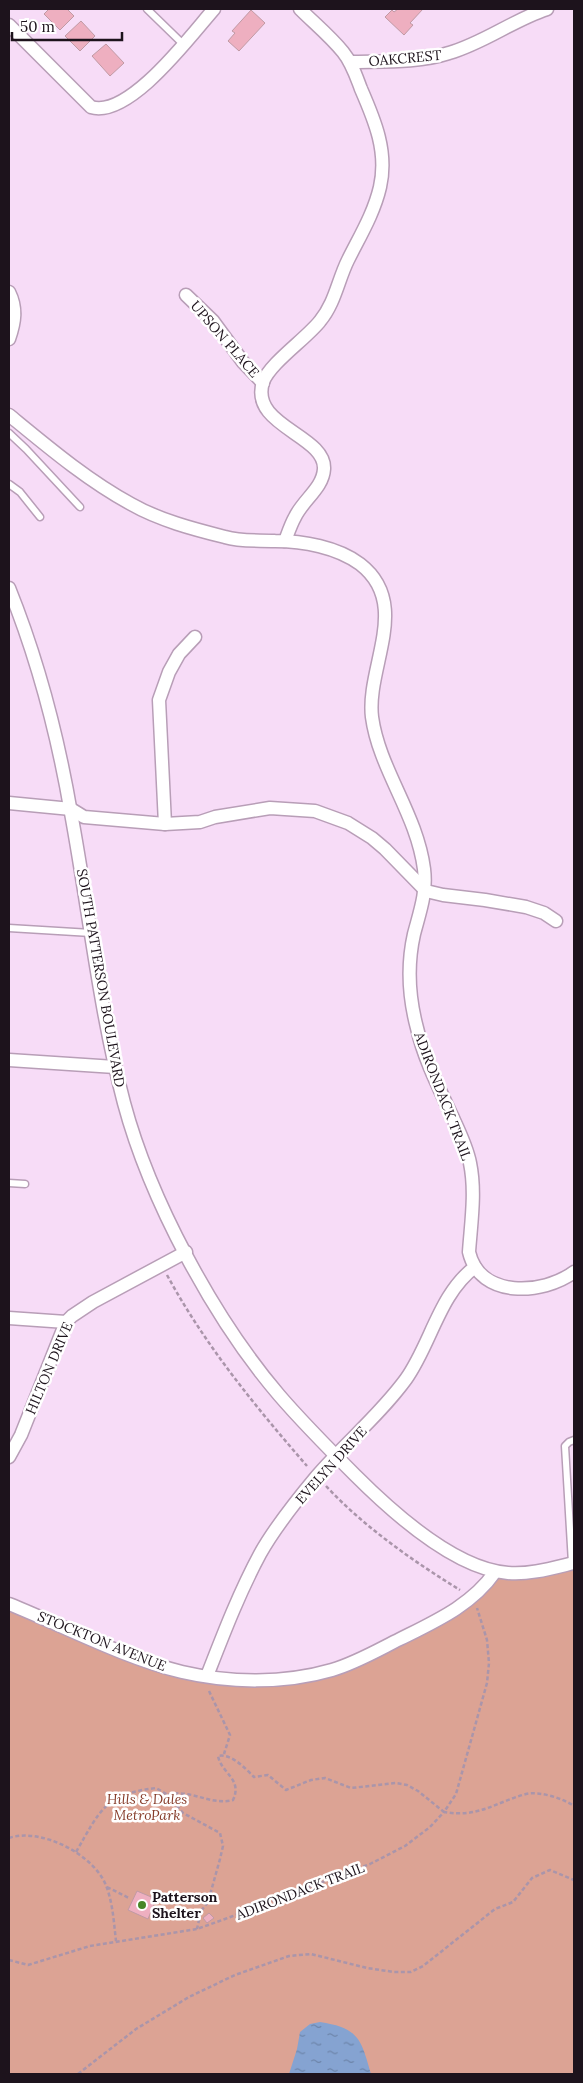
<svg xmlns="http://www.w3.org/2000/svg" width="583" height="2083" font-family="Lora,serif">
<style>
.green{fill:#dca394}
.water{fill:url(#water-ripples)}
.building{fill:#eeafc0;stroke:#c09aa4}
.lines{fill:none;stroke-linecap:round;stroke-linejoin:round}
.service-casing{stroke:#b89eb7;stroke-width:9}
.minor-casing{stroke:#b89eb7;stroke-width:15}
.path{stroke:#aa95aa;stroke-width:2.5;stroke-dasharray:4 2.5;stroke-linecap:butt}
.service{stroke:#fff;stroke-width:6}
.minor{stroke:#fff;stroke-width:12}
.poi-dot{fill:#478627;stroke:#fff;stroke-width:2}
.labels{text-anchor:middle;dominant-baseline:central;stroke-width:5;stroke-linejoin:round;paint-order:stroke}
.street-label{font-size:14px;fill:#1d131c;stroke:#fff}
.park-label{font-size:14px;font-style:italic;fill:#863c2a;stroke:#fff}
.poi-label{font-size:14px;font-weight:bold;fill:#1d131c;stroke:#fff;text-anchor:start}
</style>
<defs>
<pattern id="water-ripples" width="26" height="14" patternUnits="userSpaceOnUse" patternTransform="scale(1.25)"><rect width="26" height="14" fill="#85a3d1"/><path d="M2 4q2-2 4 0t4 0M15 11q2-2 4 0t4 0" fill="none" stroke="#6c84a9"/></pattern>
</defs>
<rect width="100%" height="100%" fill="#f7dcf7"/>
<polygon class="green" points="574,1563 574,2074 9,2074 9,1604 121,1651 219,1678 331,1670 466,1602 495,1572"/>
<path class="water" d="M320,2022C359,2028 361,2039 371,2074H289L297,2049L300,2032L310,2024Z"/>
<g class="building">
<polygon points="49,9 67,9 74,16 60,30 44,14"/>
<polygon points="398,9 423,9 410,23 413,25 404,35 385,17 392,10 394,12"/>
<polygon points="251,10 265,23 239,51 228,41 235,33 232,31"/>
<polygon points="81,21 95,36 80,51 65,36"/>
<polygon points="106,44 124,63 110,76 92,56"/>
<polygon points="137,1891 156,1899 148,1919 128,1910"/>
<polygon points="209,1913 214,1918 207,1923 203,1918"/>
</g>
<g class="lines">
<g class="service-casing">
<g id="service">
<polyline points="147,9 183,44"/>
<polyline points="9,433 26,449 80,507"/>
<polyline points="9,484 20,492 40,517"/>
<polyline points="9,928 91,933"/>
<polyline points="9,1183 25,1184"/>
<polyline points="572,1563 565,1446 569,1442 574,1440"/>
</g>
</g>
<g class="minor-casing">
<g id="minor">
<path d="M9,25L91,107C129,119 191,35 214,9"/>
<path d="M350,62C383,61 418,63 449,53C484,43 513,20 547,9"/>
<path d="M9,292C17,308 15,322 9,339"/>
<polyline points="186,295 213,321 243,362 263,383"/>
<path d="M9,415C48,447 87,480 131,504C159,520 193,529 225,537C241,542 258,540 275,541C303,541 337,547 360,564C412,604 366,667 372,717C379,769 417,814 424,869C427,893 420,911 414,934C407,965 409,998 417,1028C424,1059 439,1088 452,1116C459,1131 467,1147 470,1163C476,1192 471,1223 469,1252C480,1299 543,1295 574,1272"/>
<path d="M285,541C288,533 291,524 295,517C303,500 323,488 324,469C326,435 249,426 263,382C270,363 307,338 320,321C335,303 338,280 348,260C360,236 374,213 380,187C388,152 375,121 361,89C356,76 352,63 343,52C330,36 314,23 300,9"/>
<path d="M9,588C38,660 58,737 71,813C89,910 99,1008 124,1103C150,1200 214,1319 279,1395C303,1423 329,1449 355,1475C391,1511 455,1569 508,1573C529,1575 553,1568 574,1563"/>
<polyline points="9,803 71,809 84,817 165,824 200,822 215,817 270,808 315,811 348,823 372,838 385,849 426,891 443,895 485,900 526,907 544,913 556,921"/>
<polyline points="165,824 159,700 169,672 179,654 195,637"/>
<polyline points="9,1060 115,1067"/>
<polyline points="9,1318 66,1322"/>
<polyline points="9,1457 21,1435 66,1322 72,1316 93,1302 186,1252"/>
<path d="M9,1604C64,1626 124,1658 182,1672C229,1683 284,1684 332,1670C356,1663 378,1650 400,1639C436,1621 472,1605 495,1572"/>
<path d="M207,1676C223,1635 239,1593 260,1554C275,1527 296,1501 316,1477C345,1443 379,1416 406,1379C431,1344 439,1294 475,1267"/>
</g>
</g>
<g class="path">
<path d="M167,1275C205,1345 255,1406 307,1466"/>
<path d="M326,1486C364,1527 413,1561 460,1590"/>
<polyline points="209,1691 230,1735 224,1754"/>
<path d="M168,1795C190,1788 210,1806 233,1800C243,1779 221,1773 218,1756C231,1753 245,1768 254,1777L268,1775L286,1790L311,1780L325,1778L351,1788L396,1783L407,1785L418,1791L444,1812L456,1794L487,1683L489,1663L487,1640L477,1608"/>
<path d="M9,1838C41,1827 96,1855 107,1888C113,1905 114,1924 116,1941"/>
<path d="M76,1852C100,1811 104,1794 156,1788L168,1795L183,1813L220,1833L223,1846L220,1859L208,1902L201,1911L197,1929"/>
<polyline points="107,1887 129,1898"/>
<path d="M9,1960L28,1965L90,1946L197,1929L225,1919L370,1864L405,1846L430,1827L444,1812C479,1818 496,1802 526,1794C540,1791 562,1798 574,1806"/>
<polyline points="78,2074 136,2029 189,1997 235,1975 289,1956 311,1954 367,1968 394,1972 411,1972 423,1966 495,1909 513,1902 532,1878 550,1870 574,1880"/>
</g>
<use href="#service" class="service"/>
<use href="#minor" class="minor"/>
</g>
<circle class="poi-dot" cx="142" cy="1905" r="5"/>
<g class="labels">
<g class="street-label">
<text transform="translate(405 58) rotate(-5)">OAKCREST</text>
<text transform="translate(225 339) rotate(49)">UPSON PLACE</text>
<text transform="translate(101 978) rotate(80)">SOUTH PATTERSON BOULEVARD</text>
<text transform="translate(443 1096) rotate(69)">ADIRONDACK TRAIL</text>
<text transform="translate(49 1368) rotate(-67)">HILTON DRIVE</text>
<text transform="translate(331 1465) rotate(-48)">EVELYN DRIVE</text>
<text transform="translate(102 1641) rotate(22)">STOCKTON AVENUE</text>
<text transform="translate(300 1891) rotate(-21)">ADIRONDACK TRAIL</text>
</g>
<g class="park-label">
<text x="147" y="1799">Hills &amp; Dales<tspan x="147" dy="16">MetroPark</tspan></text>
</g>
<g class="poi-label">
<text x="152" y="1897">Patterson<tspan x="152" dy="16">Shelter</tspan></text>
</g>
</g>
<rect width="583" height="2083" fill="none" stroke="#1d131c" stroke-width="20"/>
<path d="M12 32v8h110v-8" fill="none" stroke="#1d131c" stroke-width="2.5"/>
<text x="20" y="32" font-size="15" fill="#1d131c" stroke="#ffffff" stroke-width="4" paint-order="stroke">50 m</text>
</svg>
